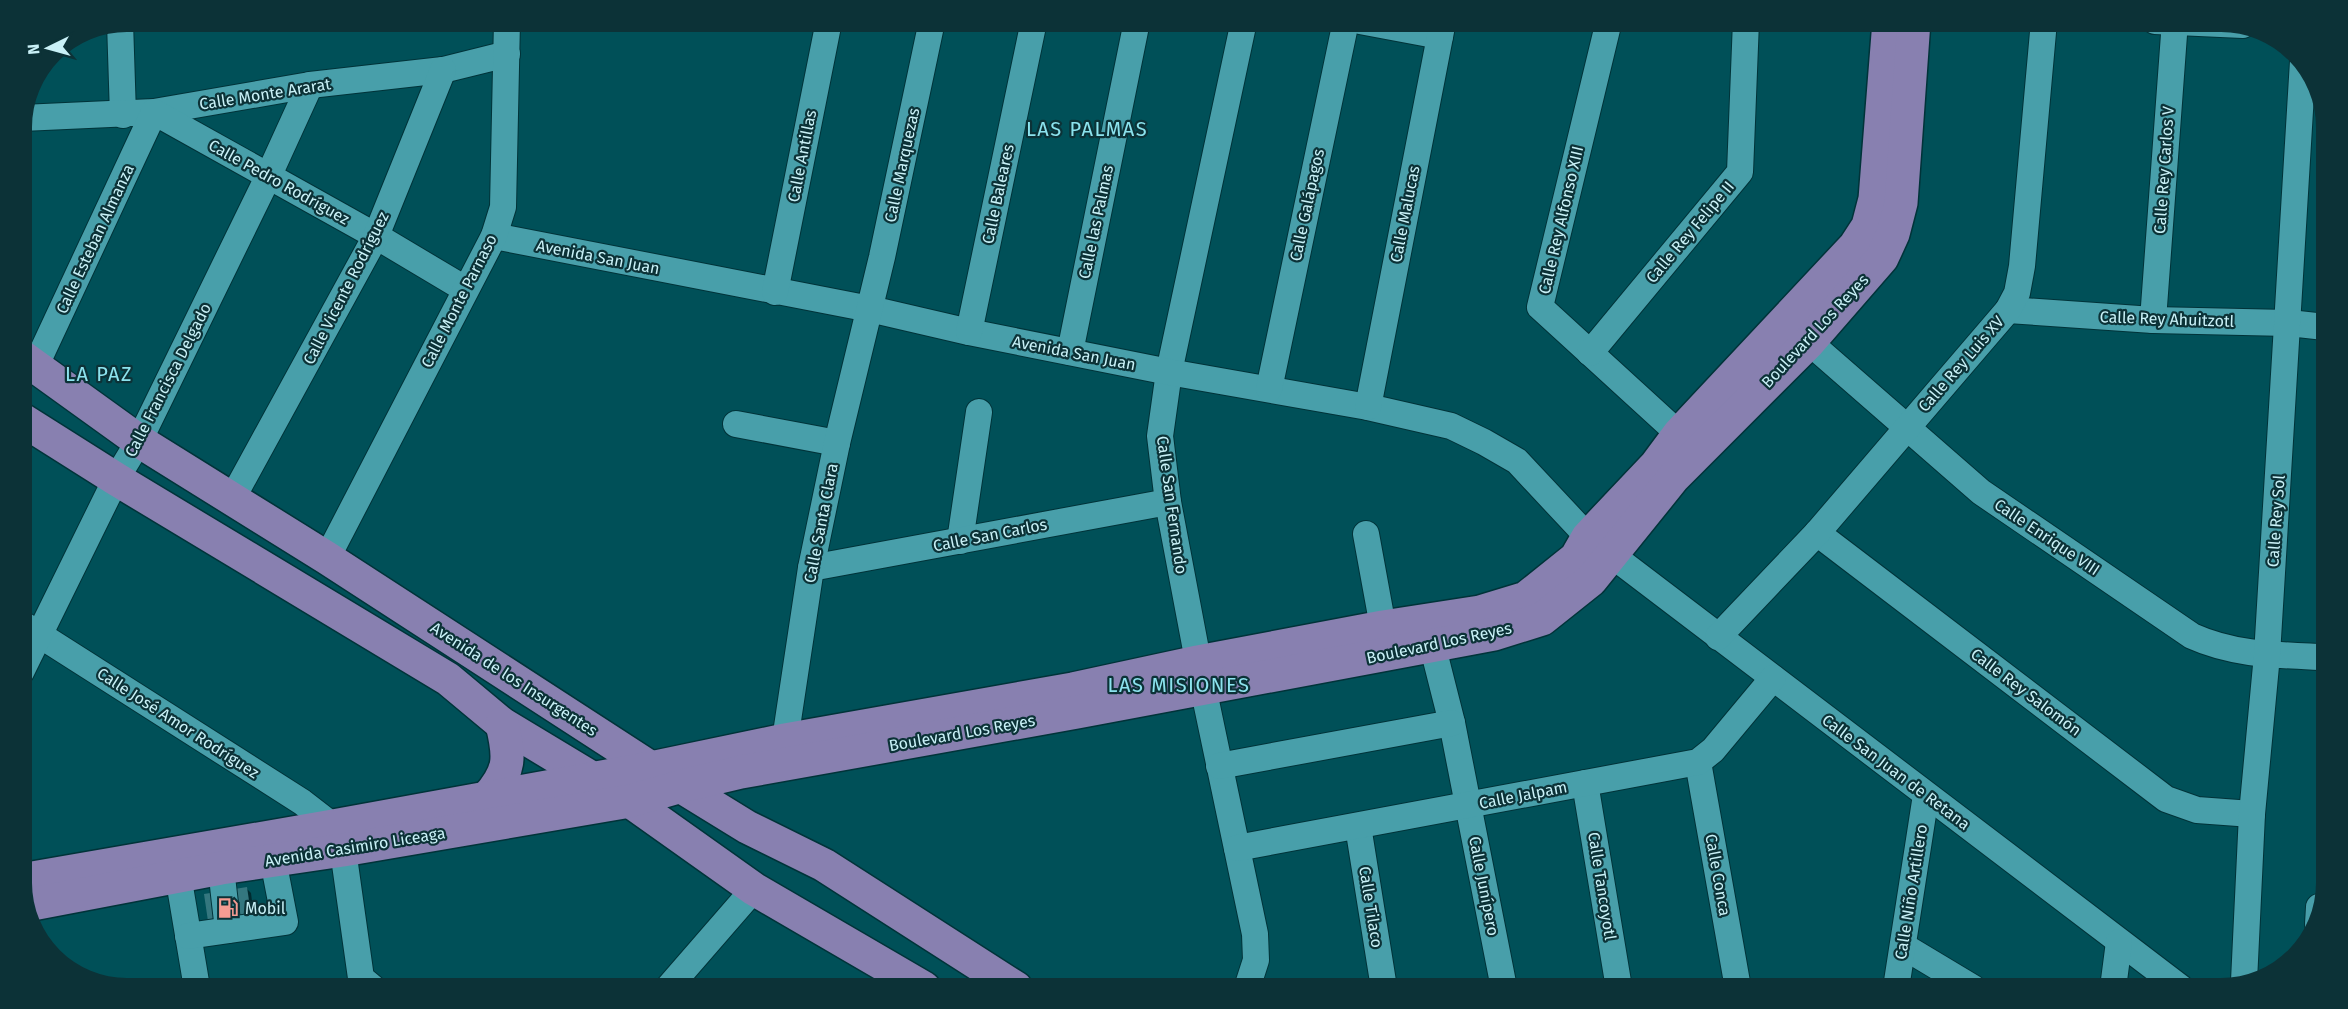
<svg xmlns="http://www.w3.org/2000/svg" width="2348" height="1009" font-family="'Fira Sans',sans-serif">
<style>
.shadow{fill:#0007}
.building{fill:#34777f}
.lines{fill:none;stroke-linecap:round;stroke-linejoin:round}
.minor-casing{stroke:#003339;stroke-width:28}
.major-casing{stroke:#003339;stroke-width:36}
.minor{stroke:#489faa;stroke-width:26}
.major{stroke:#8880b0;stroke-width:33}
.labels{text-anchor:middle;dominant-baseline:central;stroke-width:4.5;stroke-linejoin:round;paint-order:stroke}
.street-label{font-size:16px;fill:#c9f1f7;stroke:#0c3237}
.poi-label{font-size:16px;fill:#c9f1f7;stroke:#0c3237;text-anchor:start}
.quarter-label{font-size:20px;letter-spacing:1.5px;fill:#8ce3ee;stroke:#0c3237}
</style>
<rect width="100%" height="100%" fill="#005058"/>
<polygon class="shadow" points="247,889 251,893 255,924 214,930"/>
<polygon class="building" points="247,887 252,921 209,928 204,894"/>
<g class="lines">
<g class="minor-casing">
<g id="minor">
<polyline points="1244,21 1169,372 1160,436 1168,502 1203,687 1255,934 1256,960 1247,988"/>
<polyline points="1360,21 1440,36"/>
<polyline points="1609,21 1540,307 1679,434"/>
<polyline points="2155,21 2243,25"/>
<polyline points="120,22 123,115"/>
<polyline points="22,118 154,112 310,85 443,70 507,54"/>
<polyline points="494,236 870,309 969,332 1169,372 1368,407 1451,426 1484,442 1517,461 1588,537 2181,988"/>
<polyline points="775,292 829,21"/>
<polyline points="2008,310 2153,320 2289,323 2325,327"/>
<polyline points="2153,320 2175,21"/>
<polyline points="969,332 1034,21"/>
<path d="M1809,342L1981,492L2192,636C2234,655 2277,655 2322,657"/>
<polyline points="1070,352 1137,21"/>
<polyline points="1590,353 1740,172 1746,21"/>
<polyline points="36,365 154,112 376,236 465,289"/>
<polyline points="1269,389 1346,21"/>
<polyline points="1368,407 1443,21"/>
<polyline points="736,424 837,443"/>
<polyline points="232,499 376,236 443,70"/>
<polyline points="1817,533 2166,799 2197,810 2252,814"/>
<polyline points="1366,534 1383,627"/>
<polyline points="960,541 979,412"/>
<polyline points="327,558 494,236 503,207 507,21"/>
<polyline points="811,568 1168,502"/>
<polyline points="21,623 302,802 333,826 343,850 361,978 373,988"/>
<polyline points="1718,637 1817,533 2008,310 2017,293 2022,266 2044,21"/>
<polyline points="1432,644 1452,723 1504,988"/>
<polyline points="21,672 116,479 139,441 268,177 310,85"/>
<polyline points="785,740 811,568 837,443 882,257 932,21"/>
<polyline points="1698,762 1738,988"/>
<polyline points="1219,766 1452,723"/>
<polyline points="1585,783 1619,988"/>
<polyline points="1358,826 1384,988"/>
<polyline points="1237,848 1698,762 1713,750 1773,678"/>
<polyline points="221,868 228,930"/>
<polyline points="178,875 197,988"/>
<polyline points="2318,924 2319,907"/>
<polyline points="188,936 285,922 273,860"/>
<polyline points="1903,946 1973,988"/>
<polyline points="2244,981 2252,814 2267,655 2303,61"/>
<polyline points="668,988 754,889"/>
<polyline points="1896,988 1926,795"/>
<polyline points="2113,988 2119,942"/>
</g>
</g>
<g class="major-casing">
<g id="major">
<polyline points="21,356 139,441 327,558 651,768 747,827 824,865 1016,988"/>
<polyline points="21,419 116,479 448,679 502,724 630,801 754,889 924,988"/>
<path d="M487,798C511,771 510,757 502,724"/>
<polyline points="21,880 333,826 651,768 785,740 1073,689 1198,662 1383,627 1480,612 1526,598 1576,558 1588,537 1656,465 1679,434 1855,246 1868,226 1875,199 1889,21"/>
<polyline points="27,905 221,868 343,850 630,801 682,786 741,772 1077,712 1494,634 1542,619 1591,580 1674,477 1809,342 1882,258 1893,234 1901,203 1914,21"/>
</g>
</g>
<use href="#minor" class="minor"/>
<use href="#major" class="major"/>
</g>
<defs>
<g id="fuel-bare" transform="scale(1.62)"><path d="M-5.5-6h7V0h2V4h1.3V-2.5L3-4.5l.8-.8L6-3V5H2.5V1h-1V6h-7ZM-4.2-4.7v3.2H.2V-4.7Z" fill="#f59c93" stroke="#0c3237" stroke-width="2.5" paint-order="stroke"/></g>
</defs>
<g fill-rule="evenodd">
<use href="#fuel-bare" x="228" y="908"/>
</g>
<g class="labels">
<g class="street-label">
<text transform="translate(265 94) rotate(-9)">Calle Monte Ararat</text>
<text transform="translate(802 156) rotate(-79)">Calle Antillas</text>
<text transform="translate(902 165) rotate(-78)">Calle Marquezas</text>
<text transform="translate(2164 170) rotate(-86)">Calle Rey Carlos V</text>
<text transform="translate(279 182) rotate(29)">Calle Pedro Rodríguez</text>
<text transform="translate(998 194) rotate(-78)">Calle Baleares</text>
<text transform="translate(1307 205) rotate(-78)">Calle Galápagos</text>
<text transform="translate(1405 214) rotate(-79)">Calle Malucas</text>
<text transform="translate(1561 220) rotate(-77)">Calle Rey Alfonso XIII</text>
<text transform="translate(1096 222) rotate(-78)">Calle las Palmas</text>
<text transform="translate(1690 232) rotate(-50)">Calle Rey Felipe II</text>
<text transform="translate(95 239) rotate(-65)">Calle Esteban Almanza</text>
<text transform="translate(598 257) rotate(11)">Avenida San Juan</text>
<text transform="translate(346 288) rotate(-63)">Calle Vicente Rodríguez</text>
<text transform="translate(459 301) rotate(-63)">Calle Monte Parnaso</text>
<text transform="translate(2167 319) rotate(2)">Calle Rey Ahuitzotl</text>
<text transform="translate(1815 331) rotate(-47)">Boulevard Los Reyes</text>
<text transform="translate(1074 353) rotate(11)">Avenida San Juan</text>
<text transform="translate(1961 364) rotate(-49)">Calle Rey Luis XV</text>
<text transform="translate(168 380) rotate(-63)">Calle Francisca Delgado</text>
<text transform="translate(1172 505) rotate(82)">Calle San Fernando</text>
<text transform="translate(2276 521) rotate(-86)">Calle Rey Sol</text>
<text transform="translate(821 523) rotate(-79)">Calle Santa Clara</text>
<text transform="translate(990 535) rotate(-11)">Calle San Carlos</text>
<text transform="translate(2047 537) rotate(34)">Calle Enrique VIII</text>
<text transform="translate(1439 643) rotate(-12)">Boulevard Los Reyes</text>
<text transform="translate(514 679) rotate(33)">Avenida de los Insurgentes</text>
<text transform="translate(2026 692) rotate(37)">Calle Rey Salomón</text>
<text transform="translate(178 723) rotate(33)">Calle José Amor Rodríguez</text>
<text transform="translate(962 733) rotate(-10)">Boulevard Los Reyes</text>
<text transform="translate(1896 772) rotate(37)">Calle San Juan de Retana</text>
<text transform="translate(1523 795) rotate(-11)">Calle Jalpam</text>
<text transform="translate(355 847) rotate(-9)">Avenida Casimiro Liceaga</text>
<text transform="translate(1718 875) rotate(80)">Calle Conca</text>
<text transform="translate(1484 886) rotate(79)">Calle Junípero</text>
<text transform="translate(1602 886) rotate(81)">Calle Tancoyotl</text>
<text transform="translate(1911 892) rotate(-81)">Calle Niño Artillero</text>
<text transform="translate(1371 907) rotate(81)">Calle Tilaco</text>
</g>
<g class="poi-label">
<text x="245" y="908">Mobil</text>
</g>
<g class="quarter-label">
<text x="1087" y="129">LAS PALMAS</text>
<text x="99" y="374">LA PAZ</text>
<text x="1179" y="685">LAS MISIONES</text>
</g>
</g>
<path d="M0 0H2348V1009H0ZM127 32H2221A95 95 0 0 1 2316 127V883A95 95 0 0 1 2221 978H127A95 95 0 0 1 32 883V127A95 95 0 0 1 127 32Z" fill="#0c3237" fill-rule="evenodd"/>
<g transform="translate(48 48) rotate(265)" stroke="#0c3237" stroke-width="4.5" paint-order="stroke">
<path d="M0-4.5L10 22L0 15L-10 22Z" fill="#c9f1f7"/>
<text y="-9" font-size="16" font-weight="bold" text-anchor="middle" fill="#c9f1f7">N</text>
</g>
</svg>
